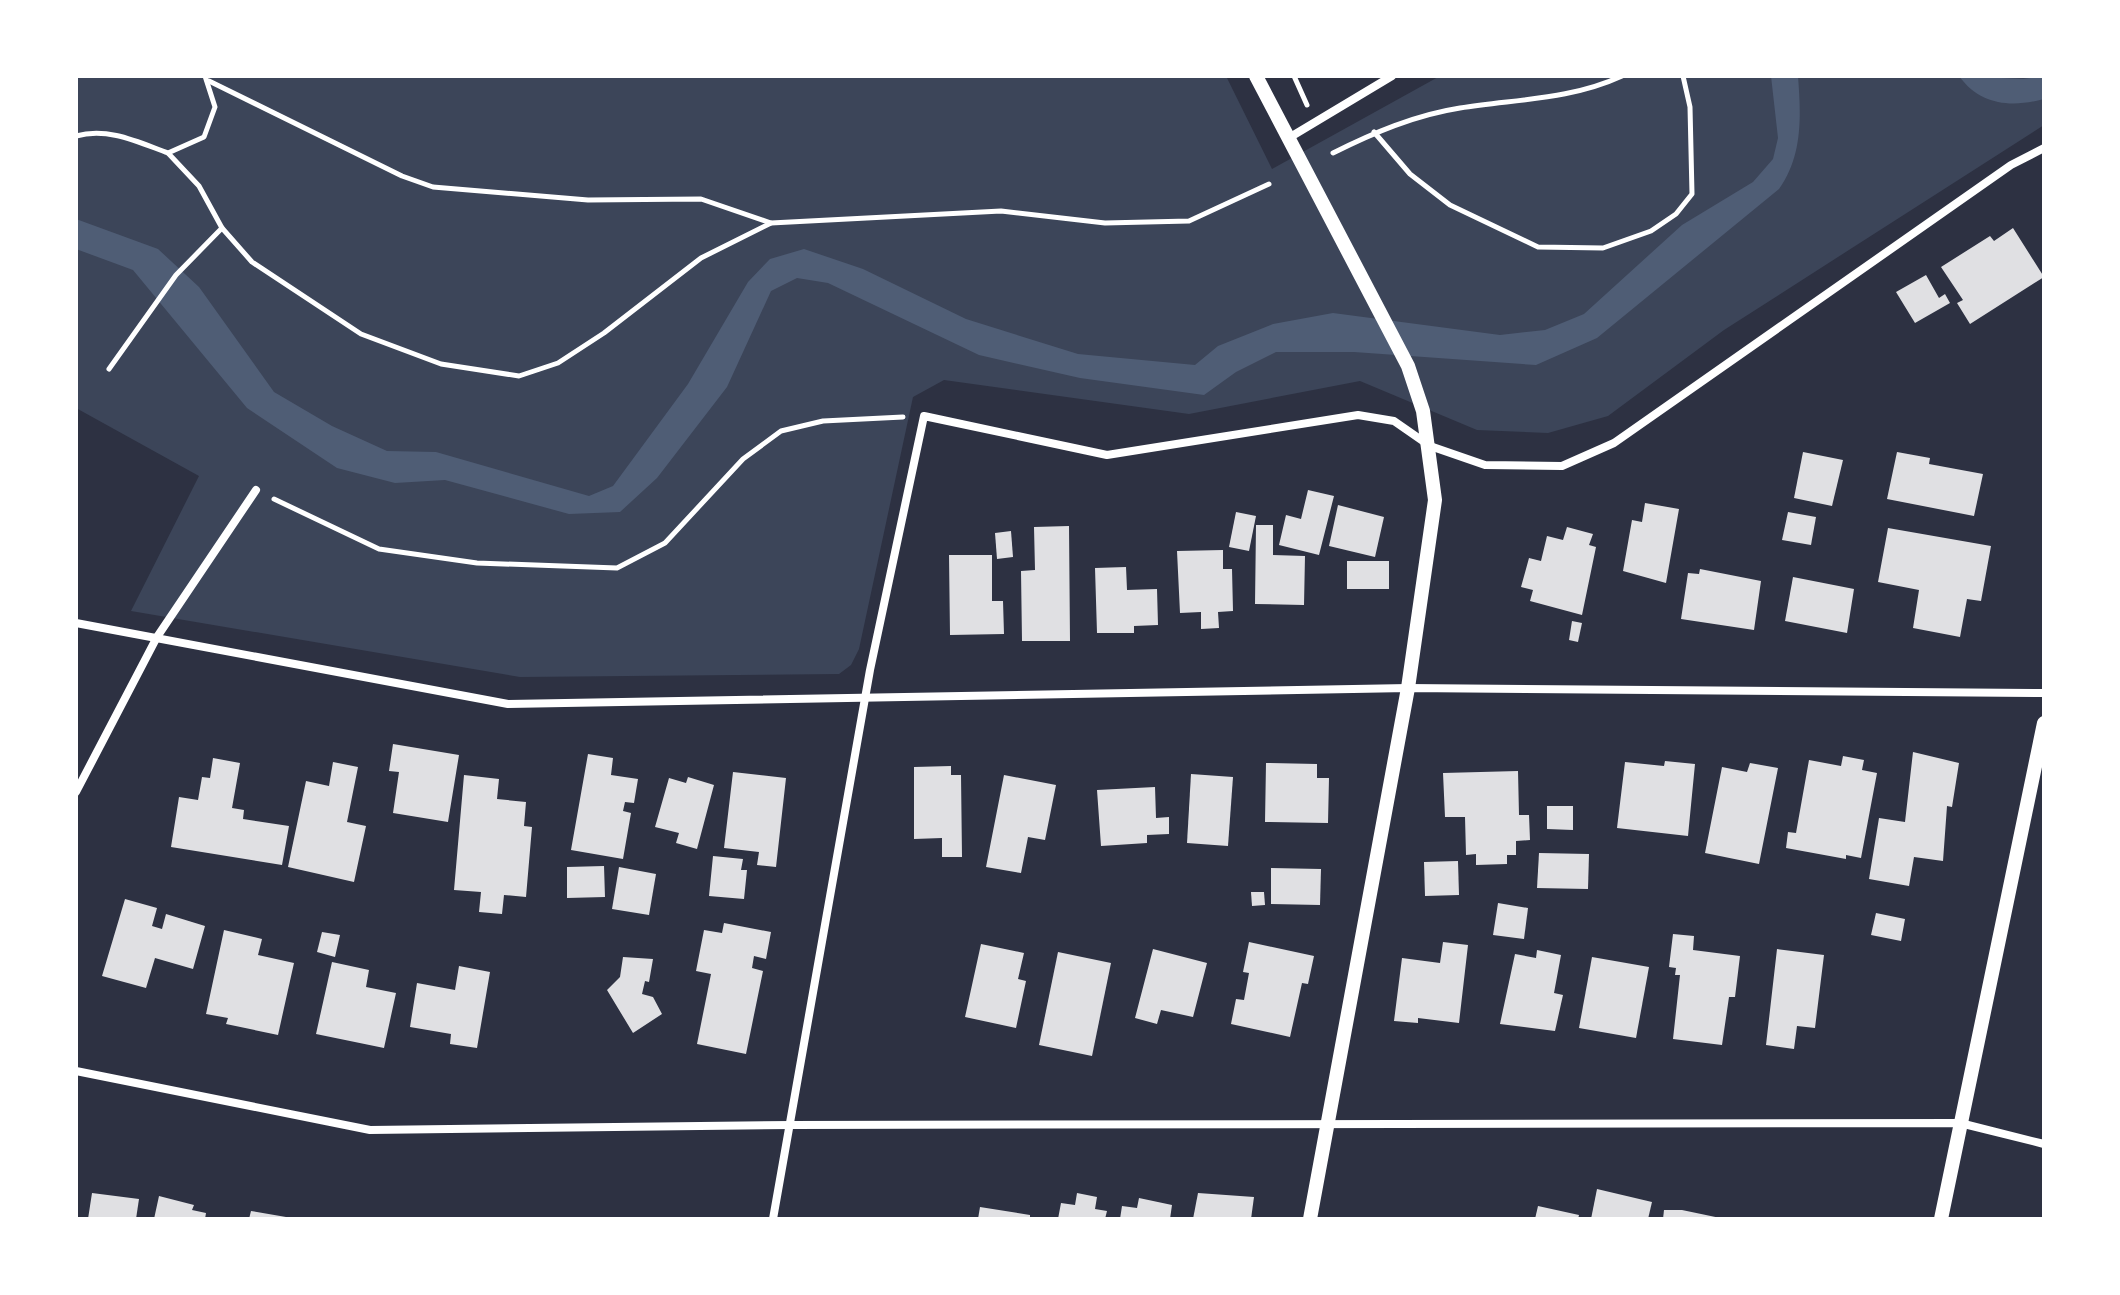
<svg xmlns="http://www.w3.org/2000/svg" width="2120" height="1295" font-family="'PT Sans Narrow',sans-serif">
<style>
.green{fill:#3c4559}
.water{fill:#4f5d75}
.building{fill:#e0e0e3}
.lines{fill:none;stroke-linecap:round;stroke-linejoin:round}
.path{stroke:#fff;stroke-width:5}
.minor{stroke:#fff;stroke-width:8}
.tertiary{stroke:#fff;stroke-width:14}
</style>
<rect width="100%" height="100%" fill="#2d3142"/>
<polygon class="green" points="76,76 1226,76 1272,169 1440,76 2044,76 2044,125 1724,330 1608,416 1548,433 1477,430 1360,381 1189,414 944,380 913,397 859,649 851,665 839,674 520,677 131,611 199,476 76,408"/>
<g class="water">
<path d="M1771,76H1798C1801,116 1803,155 1779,189L1597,338L1536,365L1354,352H1276L1236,372L1204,395L1080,378L979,355L828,283L797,278L771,291L727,387L657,478L620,512L569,514L445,480L395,483L337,468L247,408L133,270L76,249V219L158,249L199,287L274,392L332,426L387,451L436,452L589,496L613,486L688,384L748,282L770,259L804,249L863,269L966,319L1078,354L1195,365L1218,346L1273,324L1333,313L1500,335L1545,330L1584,314L1682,225L1753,182L1773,159L1778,138Z"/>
<path d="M1959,76L2023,79L2044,76V99C2011,108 1980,105 1959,76Z"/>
</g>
<g class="building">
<polygon points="2013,228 2044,277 1970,324 1957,303 1963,300 1941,267 1990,236 1994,241"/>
<polygon points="1926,275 1939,298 1945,294 1950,303 1915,323 1896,292"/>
<polygon points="1803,452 1843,460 1832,506 1794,498"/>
<polygon points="1897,452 1930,458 1929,464 1983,474 1974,516 1887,499"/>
<polygon points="1308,490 1334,496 1319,555 1279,545 1286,515 1301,519"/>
<polygon points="1645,503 1679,509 1666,583 1623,571 1632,520 1642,522"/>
<polygon points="1338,505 1384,517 1375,557 1329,546"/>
<polygon points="1236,512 1256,516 1249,551 1229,547"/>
<polygon points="1788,512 1816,517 1811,545 1782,540"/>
<polygon points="1256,525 1273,525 1273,555 1305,556 1304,605 1255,604"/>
<polygon points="1069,526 1070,641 1022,641 1021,571 1035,570 1034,527"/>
<polygon points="1567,527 1593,534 1589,545 1596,547 1582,615 1530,601 1533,590 1521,587 1529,558 1541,561 1547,536 1563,540"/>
<polygon points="1888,528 1991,546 1981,601 1967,599 1960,637 1913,628 1919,590 1878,582"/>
<polygon points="1011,531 1013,557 997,559 995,533"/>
<polygon points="1223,550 1223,569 1232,569 1233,611 1218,612 1219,628 1201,629 1201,612 1180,613 1177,551"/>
<polygon points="949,555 992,555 992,601 1003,601 1004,634 950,635"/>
<rect x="1347" y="561" width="42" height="28"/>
<polygon points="1126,567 1127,590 1157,589 1158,625 1134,626 1134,633 1097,633 1095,568"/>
<polygon points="1700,569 1761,581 1754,630 1681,619 1688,573 1699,574"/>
<polygon points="1793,577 1854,589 1847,633 1785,621"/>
<polygon points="1572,621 1582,623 1578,642 1569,640"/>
<polygon points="393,744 459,755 448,822 393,813 399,772 389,771"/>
<polygon points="1913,752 1959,763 1952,807 1947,806 1943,861 1914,857 1909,886 1869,879 1879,818 1905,822"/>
<polygon points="588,754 613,758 611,775 638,779 634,803 625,802 623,811 631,813 623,859 571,850"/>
<polygon points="1843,756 1864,760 1862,770 1877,773 1861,858 1846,855 1846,859 1786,848 1788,832 1796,833 1809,760 1841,766"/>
<polygon points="213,758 240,763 232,808 244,810 243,819 289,826 282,865 171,847 179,797 198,800 202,777 210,778"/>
<polygon points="1665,761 1695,764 1688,836 1617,828 1625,762 1664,766"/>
<polygon points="333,762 358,767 347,822 366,826 354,882 288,867 306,781 329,786"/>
<polygon points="1266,763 1317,764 1317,778 1329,778 1328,823 1265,822"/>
<polygon points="1750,763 1778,768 1759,864 1705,853 1722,767 1747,772"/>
<polygon points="951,766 951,775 961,775 962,857 942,857 942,838 914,839 914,767"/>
<polygon points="1518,771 1519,815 1529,815 1530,840 1516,841 1516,855 1507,855 1507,864 1476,865 1476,854 1466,855 1465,817 1445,817 1443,773"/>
<polygon points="733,772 786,778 776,867 757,865 759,852 724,848"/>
<polygon points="1191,774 1233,777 1228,846 1187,843"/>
<polygon points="464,775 499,779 497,799 526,802 524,826 532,827 526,897 504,895 502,914 479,912 481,892 454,890"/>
<polygon points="1004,775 1056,785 1045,840 1028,837 1021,873 986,867"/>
<polygon points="688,777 714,785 697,849 676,843 679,833 655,827 669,778 686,783"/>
<polygon points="1155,787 1156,818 1169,817 1169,834 1147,835 1147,843 1101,846 1097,790"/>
<polygon points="1547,806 1573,806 1573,830 1547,829"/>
<polygon points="1539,853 1589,854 1588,889 1537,888"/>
<polygon points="713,856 743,859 741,870 747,870 744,899 709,896"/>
<polygon points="1458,861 1459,895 1425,896 1424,862"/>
<polygon points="604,866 605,897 567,898 567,867"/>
<polygon points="619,867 656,874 649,915 612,909"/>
<polygon points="1271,868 1321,869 1320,905 1271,904"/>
<polygon points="1251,892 1264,892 1265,905 1252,906"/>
<polygon points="125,899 157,908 152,926 162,929 166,914 205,926 193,969 155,958 146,988 102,976"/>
<polygon points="1498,903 1528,908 1524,939 1493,935"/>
<polygon points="1876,913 1905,919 1901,941 1871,935"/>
<polygon points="724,923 771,932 766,959 754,956 752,968 763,971 746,1054 697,1044 711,974 696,971 704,930 722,933"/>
<polygon points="224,930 262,939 258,955 294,963 278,1035 226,1024 228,1018 206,1014"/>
<polygon points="322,932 340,935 335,957 317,952"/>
<polygon points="1673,934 1694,936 1693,950 1740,956 1735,997 1729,997 1722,1045 1673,1039 1680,975 1675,975 1676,968 1669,967"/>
<polygon points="1249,942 1314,956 1308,984 1302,983 1290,1037 1231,1024 1236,999 1244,1000 1249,973 1243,972"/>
<polygon points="1443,942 1468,945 1459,1023 1418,1018 1418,1023 1394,1021 1402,958 1440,963"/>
<polygon points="981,944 1024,953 1018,979 1026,981 1016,1028 965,1017"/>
<polygon points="1153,949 1207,963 1193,1017 1161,1010 1157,1024 1135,1018"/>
<polygon points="1777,949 1824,955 1815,1028 1797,1026 1794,1049 1766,1045"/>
<polygon points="1537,950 1561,955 1554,993 1563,995 1555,1031 1500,1024 1515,954 1536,958"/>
<polygon points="1058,952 1111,963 1092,1056 1039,1045"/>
<polygon points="623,957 653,959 649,982 645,981 642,994 653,997 662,1014 633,1033 607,990 620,977"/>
<polygon points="1592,957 1649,967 1636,1038 1579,1028"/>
<polygon points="332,962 369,970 366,987 396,993 384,1048 316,1034"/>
<polygon points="459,966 490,972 477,1048 450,1044 451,1034 410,1027 417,983 455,990"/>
<polygon points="1597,1189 1652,1202 1648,1219 1591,1219"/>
<polygon points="92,1193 139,1199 136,1219 88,1219"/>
<polygon points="1077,1193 1097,1197 1095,1209 1107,1211 1105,1219 1058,1219 1061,1203 1075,1205"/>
<polygon points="1198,1193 1254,1197 1251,1219 1193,1219"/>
<polygon points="159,1196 194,1205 192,1210 206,1213 205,1219 154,1219"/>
<polygon points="1139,1198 1172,1205 1170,1219 1120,1219 1122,1206 1137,1208"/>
<polygon points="1538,1206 1579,1215 1578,1219 1535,1219"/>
<polygon points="980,1207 1030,1215 1030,1219 978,1219"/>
<polygon points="1664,1210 1682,1210 1725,1219 1663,1219"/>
<polygon points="251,1211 286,1217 286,1219 249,1219"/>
</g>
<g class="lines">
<g class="path">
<polyline points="1294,76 1307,105"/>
<polyline points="209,81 402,176 433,187 588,200 701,199 771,223"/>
<polyline points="1374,132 1410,174 1450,205 1538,247 1603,248 1651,231 1676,214 1692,194 1690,107 1683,76"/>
<path d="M76,136C108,127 138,142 168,153"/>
<path d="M1333,153C1373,133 1415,115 1460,108C1515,99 1570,100 1622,76"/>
<polyline points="222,228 252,262 361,334 441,364 519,376 558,363 604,333 701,258 771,223 1001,211 1105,223 1189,221 1269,184"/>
<polyline points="109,369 176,275 222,228 199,186 168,153 204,137 215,107 205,76"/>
<polyline points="274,499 379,549 477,563 617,568 665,543 743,459 781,431 823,421 903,417"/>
</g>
<g class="minor">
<polyline points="1287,139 1392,76"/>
<polyline points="76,623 508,704 1408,688 2044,693"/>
<polyline points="76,792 157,637 256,490"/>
<polyline points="76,1071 370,1130 791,1125 1960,1123 2044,1144"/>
<polyline points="773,1219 870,670 924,416 1107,455 1358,415 1394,421 1430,446 1485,465 1562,466 1614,443 2011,165 2044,148"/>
</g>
<g class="tertiary">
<polyline points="1256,76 1408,366 1423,411 1435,500 1408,688 1310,1219"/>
<polyline points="1941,1219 2044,723"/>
</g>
</g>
<rect width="2120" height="1295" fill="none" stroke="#ffffff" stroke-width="156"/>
</svg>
